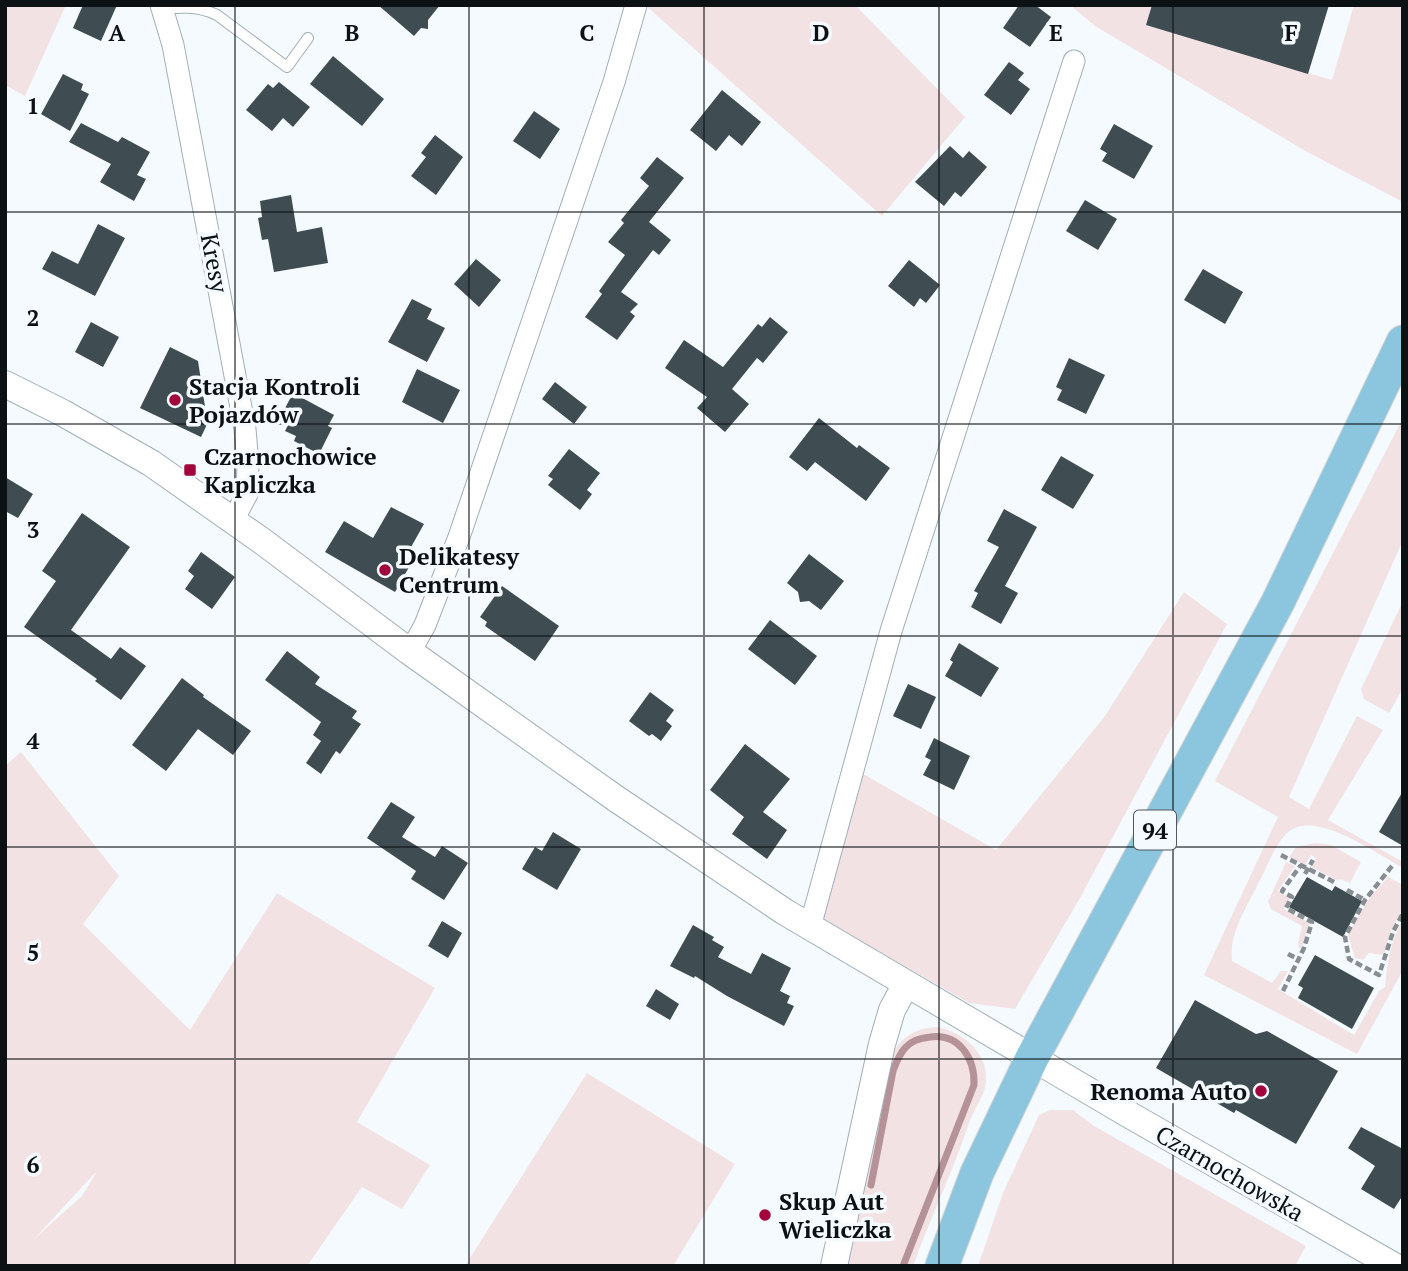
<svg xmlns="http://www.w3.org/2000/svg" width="1408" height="1271" font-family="'PT Serif',serif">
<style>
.green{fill:#f3e2e3;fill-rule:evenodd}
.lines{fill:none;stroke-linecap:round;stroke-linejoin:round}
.stream{stroke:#b59297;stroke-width:7}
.building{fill:#3f4c52}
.service-casing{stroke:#a0afb6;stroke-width:12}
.minor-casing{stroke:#a0afb6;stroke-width:23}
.tertiary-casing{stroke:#a0afb6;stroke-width:28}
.primary-casing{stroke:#d3d4d5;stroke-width:35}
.path{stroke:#878d90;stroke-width:4.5;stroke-dasharray:7 3.5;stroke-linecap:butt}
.service{stroke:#fff;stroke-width:10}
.minor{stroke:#fff;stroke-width:21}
.tertiary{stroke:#fff;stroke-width:26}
.primary{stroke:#8bc6de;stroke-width:33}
.grid{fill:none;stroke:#0c1114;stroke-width:2;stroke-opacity:0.55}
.poi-dot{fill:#a2043b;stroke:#f4fafe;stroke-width:2.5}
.labels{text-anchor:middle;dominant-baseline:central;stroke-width:7;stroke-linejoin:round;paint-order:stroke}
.shield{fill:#f4fafe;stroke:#52575a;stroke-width:2}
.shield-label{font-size:23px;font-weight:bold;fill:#0c1114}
.street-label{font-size:24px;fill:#0c1114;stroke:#f4fafe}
.poi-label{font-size:24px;font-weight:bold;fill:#0c1114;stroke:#f4fafe;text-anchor:start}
.grid-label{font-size:23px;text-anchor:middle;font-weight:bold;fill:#0c1114;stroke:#f4fafe;stroke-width:7;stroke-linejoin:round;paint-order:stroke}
</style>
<rect width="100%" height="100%" fill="#f4fafe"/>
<g class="green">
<polygon points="5,5 66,5 25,96 5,85"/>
<polygon points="645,5 855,5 965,117 882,216"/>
<polygon points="1070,5 1152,5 1146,25 1332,80 1354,5 1403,5 1403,202 1307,152 1095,26"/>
<path d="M1403,418V540L1289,797L1309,809L1357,716L1383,730L1328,820L1403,862V868C1377,854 1312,806 1286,834C1273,848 1266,870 1257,886C1245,910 1229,934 1232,961L1272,983L1281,971H1288L1278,989L1354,1035L1379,991L1385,987C1387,962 1391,941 1403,919V970L1357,1054L1204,975L1278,817L1215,781Z"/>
<polygon points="1184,592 1227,624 1080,898 1015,1009 969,1003 820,917 858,771 996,850 1105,716"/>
<polygon points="1403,601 1403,688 1389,713 1364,699 1361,689"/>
<path d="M21,752L119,876L83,924L190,1030L277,893L435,988L357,1122L430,1165L402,1209L362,1187L307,1266H5V766ZM96,1173L82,1196L34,1239L95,1173Z"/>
<polygon points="1315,843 1331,845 1361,862 1350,883 1339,879 1338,881 1312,867 1316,858 1311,855 1305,865 1289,857 1296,847"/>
<polygon points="1286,862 1295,866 1278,891 1290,898 1284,909 1309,923 1302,948 1299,948 1298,944 1302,926 1271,909 1268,902"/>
<polygon points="1388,877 1403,885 1403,908 1390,933 1384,955 1369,953 1363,960 1355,958 1348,935 1369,899"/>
<path d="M936,1027C962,1031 988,1052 986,1081C985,1097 972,1111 968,1126C953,1171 930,1219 913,1266H848L893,1053C902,1036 917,1028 936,1027Z"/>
<polygon points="587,1073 735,1164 673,1266 465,1266"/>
<polygon points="1050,1110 1073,1110 1094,1126 1306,1246 1295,1266 978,1266 1003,1193 1039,1115"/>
</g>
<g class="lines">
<path class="stream" d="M871,1185L893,1071C896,1063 899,1054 906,1047C912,1040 920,1038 930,1037C959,1033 975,1058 974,1085L903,1266"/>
</g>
<g class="building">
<polygon points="83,5 117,5 101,41 73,28"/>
<polygon points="378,5 440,5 428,20 428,29 421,28 414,36"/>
<polygon points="1019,5 1035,5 1051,17 1030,47 1003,28"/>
<polygon points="1152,5 1329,5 1308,74 1146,25"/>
<polygon points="333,56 384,99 362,126 310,84"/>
<polygon points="1009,62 1024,73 1018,80 1030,89 1011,115 984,95"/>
<polygon points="63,74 83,84 81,90 89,94 70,131 41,114"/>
<polygon points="279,82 310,107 293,127 283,118 272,131 246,110 268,84 273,88"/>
<polygon points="722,90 761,122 742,146 729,135 716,151 690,130"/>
<polygon points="534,111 560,129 540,159 513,141"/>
<polygon points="81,123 118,142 122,137 150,152 137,175 146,179 134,201 100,182 111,164 69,142"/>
<polygon points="1114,124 1153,146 1134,179 1102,161 1107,153 1100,149"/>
<polygon points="435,135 463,157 436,195 411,176 426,157 421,153"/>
<polygon points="950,146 963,158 969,151 987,167 961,197 955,192 944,206 915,182"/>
<polygon points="657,157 684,178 649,222 671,240 659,255 653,250 621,292 638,304 630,312 635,316 617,340 585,317 602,294 599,291 625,255 608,242 624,223 621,220 649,186 640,178"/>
<polygon points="291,195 297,232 322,227 328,263 274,272 268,239 262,240 258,218 262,217 260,201"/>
<polygon points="1085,200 1117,219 1098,250 1066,231"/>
<polygon points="98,224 125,238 95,296 42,269 52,251 78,264"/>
<polygon points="476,259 501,280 479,307 454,284"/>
<polygon points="909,260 940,285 926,303 920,298 914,307 888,286"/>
<polygon points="1203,269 1243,292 1225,324 1184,300"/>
<polygon points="412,299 432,309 427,319 445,328 427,362 388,342"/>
<polygon points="770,317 788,332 763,363 757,358 732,389 749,404 725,432 697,408 707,397 665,368 684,340 723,367 758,324 762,327"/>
<polygon points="91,322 119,337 103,367 75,352"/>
<polygon points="170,347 198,361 206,413 211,416 201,437 140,408"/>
<polygon points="1069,358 1105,375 1086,414 1057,400 1062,390 1056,387"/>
<polygon points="417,369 460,390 443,423 402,402"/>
<polygon points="555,382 587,407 574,424 542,399"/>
<polygon points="293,393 334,415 328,426 332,428 319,454 294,441 296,436 285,431 291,419 282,414"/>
<polygon points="819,418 857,448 859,445 890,468 866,501 815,462 807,471 789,457"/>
<polygon points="569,449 600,473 587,490 592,494 580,510 548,485 553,479 548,476"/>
<polygon points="1061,456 1094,475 1073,509 1041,490"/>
<polygon points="5,477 33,494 18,518 5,511"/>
<polygon points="391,507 424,524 406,556 413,560 395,592 325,552 344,521 373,538"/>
<polygon points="1004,509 1037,527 1005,586 1018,593 1001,624 971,607 978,593 974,591 999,547 987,541"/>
<polygon points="82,513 130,547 71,630 111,659 120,647 146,666 121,700 95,681 97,679 24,627 56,581 42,571"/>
<polygon points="201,552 235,577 212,609 185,589 194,576 188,571"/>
<polygon points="809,554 844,581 821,610 809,601 800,602 798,592 787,583"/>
<polygon points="502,586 559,626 535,661 485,626 487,622 480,617"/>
<polygon points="770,620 817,656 795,685 748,649"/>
<polygon points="959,643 999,668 981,697 945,676 953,662 950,660"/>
<polygon points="287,651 320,677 315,684 357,711 352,718 361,724 340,754 336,751 321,774 306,763 321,741 313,735 321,722 265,680"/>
<polygon points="182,678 204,695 203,697 251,731 233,755 198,729 166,771 132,745"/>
<polygon points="908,684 936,697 921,729 893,716"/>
<polygon points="650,692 674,710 666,721 672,726 661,741 652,734 649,736 629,721"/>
<polygon points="934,738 970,756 954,790 923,775 931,760 925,757"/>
<polygon points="745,744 790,779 763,812 787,830 767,859 732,834 744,817 710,790"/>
<polygon points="1403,791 1403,846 1379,832"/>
<polygon points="391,802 415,817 402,837 435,857 442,846 468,863 444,900 411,879 416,871 367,838"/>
<polygon points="553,832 581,849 557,890 522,869 535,847 542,851"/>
<polygon points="1307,877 1332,891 1335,886 1362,901 1343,937 1289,907"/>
<polygon points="442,921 462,933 448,958 428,946"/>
<polygon points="693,925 714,937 712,940 724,947 718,957 751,974 762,953 791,968 780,991 790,996 787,1003 794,1006 784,1026 727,996 695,976 694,978 670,966"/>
<polygon points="1315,955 1374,988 1352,1029 1298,998 1303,988 1298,985"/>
<polygon points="656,989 679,1004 670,1020 646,1006"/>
<polygon points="1195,1000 1256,1034 1267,1031 1338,1071 1296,1144 1236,1110 1234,1113 1156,1068"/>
<polygon points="1361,1127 1403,1149 1403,1195 1394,1209 1361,1189 1375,1166 1348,1148"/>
</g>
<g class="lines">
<g class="service-casing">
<path id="service" d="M162,9C182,7 198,6 217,15L287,67L308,38"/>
</g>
<g class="minor-casing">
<g id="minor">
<polyline points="161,5 173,45 245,429 248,465 247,494 233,520"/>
<polyline points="410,652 425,625 459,537 614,82 636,5"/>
<polyline points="810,927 891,631 1074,61"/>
</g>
</g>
<g class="tertiary-casing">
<g id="tertiary">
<polyline points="5,384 63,413 151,463 262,541 410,652 615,798 785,912 1128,1114 1394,1266"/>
<polyline points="834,1266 882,1044 892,1010 906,984"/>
</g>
</g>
<g class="primary-casing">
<polyline id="primary" points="942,1266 977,1173 1032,1058 1278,602 1403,342"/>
</g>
<g class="path">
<polyline points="1281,855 1336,883"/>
<polyline points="1392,866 1365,900 1345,937 1349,959 1379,975 1393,932 1403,913"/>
<polyline points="1305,874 1313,860"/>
<polyline points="1347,890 1365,900"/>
<polyline points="1288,954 1298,959"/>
<polyline points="1283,991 1304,948 1312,922 1286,908 1292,897 1282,891 1301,865"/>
</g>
<use href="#service" class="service"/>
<use href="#minor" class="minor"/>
<use href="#tertiary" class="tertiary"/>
<use href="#primary" class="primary"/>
</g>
<path class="grid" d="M235,5V1266M469,5V1266M704,5V1266M939,5V1266M1173,5V1266M5,212H1403M5,424H1403M5,636H1403M5,847H1403M5,1059H1403"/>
<g class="poi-dot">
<circle cx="175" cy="400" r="7"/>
<rect x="183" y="463" width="14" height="14" rx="3.5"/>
<circle cx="385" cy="570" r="7"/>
<circle cx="1261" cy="1091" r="7"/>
<circle cx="765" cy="1215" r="7"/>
</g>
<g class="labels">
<rect class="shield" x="1134" y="810.5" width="42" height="39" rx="5"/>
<g class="shield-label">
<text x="1155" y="830">94</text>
</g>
<g class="street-label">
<text transform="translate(215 263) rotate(79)">Kresy</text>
<text transform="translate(1230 1173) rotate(30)">Czarnochowska</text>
</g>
<g class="poi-label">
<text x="189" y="386">Stacja Kontroli<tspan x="189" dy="28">Pojazdów</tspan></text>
<text x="204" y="456">Czarnochowice<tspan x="204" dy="28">Kapliczka</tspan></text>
<text x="399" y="556">Delikatesy<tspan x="399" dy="28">Centrum</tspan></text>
<text x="1247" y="1091" text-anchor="end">Renoma Auto</text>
<text x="779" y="1201">Skup Aut<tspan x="779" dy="28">Wieliczka</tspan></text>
</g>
</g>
<g class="grid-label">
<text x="117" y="41">A</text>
<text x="352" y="41">B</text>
<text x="587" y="41">C</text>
<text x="821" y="41">D</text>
<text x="1056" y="41">E</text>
<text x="1291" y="41">F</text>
<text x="33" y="114">1</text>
<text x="33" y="326">2</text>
<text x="33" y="538">3</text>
<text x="33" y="749">4</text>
<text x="33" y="961">5</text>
<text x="33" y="1173">6</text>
</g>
<rect width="1408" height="1271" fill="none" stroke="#0c1114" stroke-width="14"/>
</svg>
